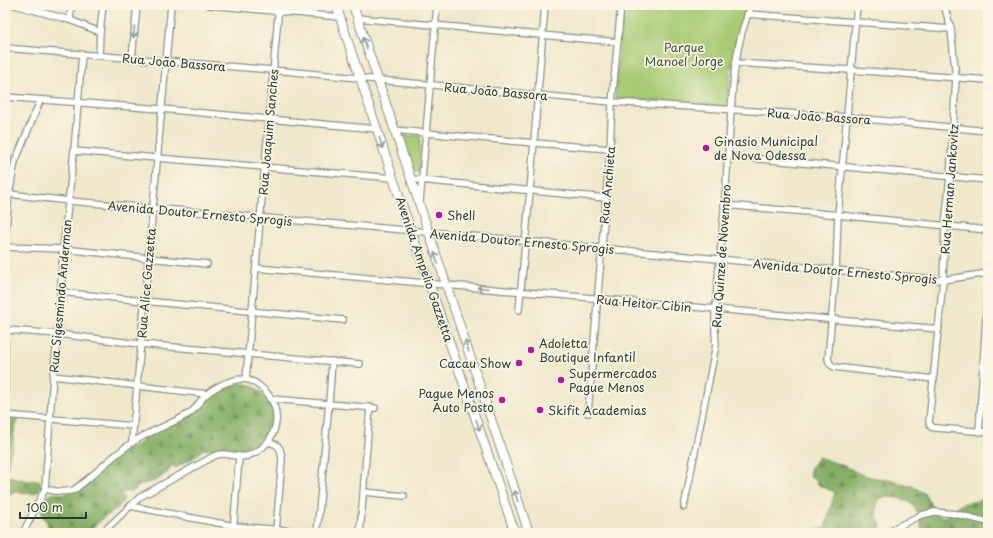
<svg xmlns="http://www.w3.org/2000/svg" width="993" height="538" font-family="'Playpen Sans',sans-serif">
<style>
.green{fill:#a8cb74;stroke:#648454}
.forest{fill:url(#forest-firs);stroke:#52764d}
.lines{fill:none;stroke-linecap:round;stroke-linejoin:round}
.minor-casing{stroke:#889280;stroke-width:8}
.primary-casing{stroke:#889280;stroke-width:10}
.minor{stroke:#fff;stroke-width:5.5}
.primary{stroke:#fff;stroke-width:8}
.oneway{stroke:#8f9e9a}
.poi-dot{fill:#b5179e;stroke:#fcf5e5;stroke-width:1.5}
.labels{text-anchor:middle;dominant-baseline:central;stroke-width:3.5;stroke-linejoin:round;paint-order:stroke}
.park-label{font-size:12px;fill:#3a5941;stroke:#fcf5e5}
.street-label{font-size:12px;fill:#1f3d34;stroke:#fcf5e5}
.poi-label{font-size:12px;fill:#1f3d34;stroke:#fcf5e5;text-anchor:start}
</style>
<defs>
<pattern id="forest-firs" width="22" height="20" patternUnits="userSpaceOnUse"><rect width="22" height="20" fill="#86af66"/><path d="M5 1l3.5 6h-7zM16 11l3.5 6h-7z" fill="#6d9055"/></pattern>
</defs>
<rect width="100%" height="100%" fill="#fcf5e5"/>
<filter id="ink" filterUnits="userSpaceOnUse"><feTurbulence type="fractalNoise" baseFrequency=".025" numOctaves="2"/><feDisplacementMap in="SourceGraphic" scale="8" xChannelSelector="R" yChannelSelector="G"/><feConvolveMatrix kernelMatrix="1 2 1 2 8 2 1 2 1" color-interpolation-filters="sRGB"/></filter>
<filter id="wash" filterUnits="userSpaceOnUse"><feTurbulence type="fractalNoise" baseFrequency=".012" numOctaves="4" result="noise"/><feDisplacementMap in="SourceGraphic" scale="16" xChannelSelector="R" yChannelSelector="G"/><feGaussianBlur stdDeviation="0.9" result="paint"/><feColorMatrix in="noise" values="0 0 0 0 0 0 0 0 0 0 0 0 0 0 0 0 0 1.4 0 .05"/><feComposite in="paint" operator="in"/></filter>
<g filter="url(#wash)">
<rect width="100%" height="100%" fill="#f0e8cb"/>
<g class="green">
<polygon points="623,5 749,5 736,42 726,106 615,98"/>
<polygon points="401,135 420,136 419,172 414,171"/>
</g>
<g class="forest">
<path d="M5,151L12,153C15,161 9,169 5,176Z"/>
<path d="M239,383L248,384L258,389L273,405L276,416L271,432L261,444L252,449H224L211,450L202,449C196,460 186,460 176,468L172,465L168,472L157,480L140,485L132,492H121V494L124,499L117,509L106,516L91,529L76,533H47C51,521 43,522 42,512C42,509 44,505 45,503C48,491 56,493 66,494L117,453C124,451 131,449 137,445C142,441 145,434 150,431C160,426 173,425 182,419C202,405 213,389 239,383Z"/>
<polygon points="5,416 7,421 9,421 11,418 17,418 18,421 14,430 13,445 9,457 7,469 5,466"/>
<path d="M818,457L847,467L860,474L875,478L888,479L912,486L924,493L937,515L944,517C951,514 954,508 960,505C971,500 976,505 988,495V533H923C921,529 921,525 920,520C915,498 898,496 880,498C874,508 876,515 881,526L879,533H803C810,530 817,531 825,528L835,492L820,486L809,475L811,467Z"/>
<path d="M5,475L27,481L39,480L41,485L39,490L35,493C23,494 12,487 5,500Z"/>
</g>
</g>
<g filter="url(#ink)">
<g class="lines">
<g class="minor-casing">
<g id="minor">
<polyline points="15,5 70,20 100,32"/>
<polyline points="209,5 340,17"/>
<polyline points="857,5 838,215 836,270 828,359 830,364 834,367 934,379"/>
<polyline points="944,5 951,29 956,78 950,177 945,225 943,280 929,422 931,427 936,428 988,432"/>
<polyline points="37,11 38,5"/>
<polyline points="747,14 951,29"/>
<polyline points="357,18 618,42"/>
<polyline points="70,20 71,5"/>
<polyline points="5,48 273,70 612,102 846,117 988,131"/>
<polyline points="99,55 100,32 103,5"/>
<polyline points="132,58 137,5"/>
<polyline points="736,63 851,70 988,80"/>
<polyline points="5,97 161,109 377,129"/>
<polyline points="394,130 534,143 610,149"/>
<polyline points="74,151 393,178"/>
<polyline points="728,156 988,180"/>
<polyline points="410,179 606,198"/>
<polyline points="9,194 69,201 428,232 943,280 988,273"/>
<polyline points="420,202 437,5"/>
<polyline points="724,205 808,212 988,230"/>
<polyline points="5,241 9,194 15,162 40,101"/>
<polyline points="5,247 63,249 207,264"/>
<polyline points="256,268 939,329"/>
<polyline points="60,292 144,301 343,320"/>
<polyline points="5,309 5,416"/>
<polyline points="519,310 530,191 545,5"/>
<polyline points="6,330 58,334 140,344 360,364"/>
<polyline points="53,376 207,394"/>
<polyline points="246,379 279,5"/>
<polyline points="272,399 375,408"/>
<polyline points="588,413 610,149 612,102 621,5"/>
<polyline points="5,415 134,426"/>
<polyline points="979,432 988,285"/>
<polyline points="132,442 171,5"/>
<path d="M268,442C280,444 281,449 282,460L276,531"/>
<path d="M45,489C55,491 64,493 74,490C93,476 110,458 130,444C148,431 171,425 190,413C196,409 200,400 206,395C213,388 226,382 235,380C243,378 252,380 258,385C287,405 280,445 247,456C238,458 231,454 223,454C220,454 216,455 214,456L140,497L103,532"/>
<polyline points="364,492 404,496"/>
<polyline points="130,506 234,526 319,533"/>
<path d="M684,507L716,345L715,331V310C720,258 725,206 728,155C732,108 731,48 752,5"/>
<polyline points="23,533 45,489 53,376 58,334 63,249 74,151 82,55"/>
<polyline points="233,533 239,457"/>
<polyline points="317,533 329,403 332,361"/>
<polyline points="360,533 370,407"/>
<polyline points="890,533 895,528 921,515 935,512 956,514 988,522"/>
</g>
</g>
<g class="primary-casing">
<g id="primary">
<polyline points="336,5 393,178 515,533"/>
<polyline points="353,5 529,533"/>
</g>
</g>
<use href="#minor" class="minor"/>
<use href="#primary" class="primary"/>
</g>
<defs><path id="oneway-shaft" d="M-6 0H5M1.5-3L5.5 0L1.5 3" fill="none" stroke-width="1.6" stroke-linecap="round" stroke-linejoin="round"/></defs>
<g class="oneway">
<use href="#oneway-shaft" transform="translate(134 32) rotate(95)"/>
<use href="#oneway-shaft" transform="translate(365 43) rotate(-108)"/>
<use href="#oneway-shaft" transform="translate(381 143) rotate(72)"/>
<use href="#oneway-shaft" transform="translate(436 258) rotate(-108)"/>
<use href="#oneway-shaft" transform="translate(483 288) rotate(-175)"/>
<use href="#oneway-shaft" transform="translate(467 346) rotate(-109)"/>
<use href="#oneway-shaft" transform="translate(478 425) rotate(71)"/>
<use href="#oneway-shaft" transform="translate(516 496) rotate(-108)"/>
</g>
</g>
<g class="poi-dot">
<circle cx="706" cy="148" r="4"/>
<circle cx="439" cy="215" r="4"/>
<circle cx="531" cy="350" r="4"/>
<circle cx="519" cy="363" r="4"/>
<circle cx="561" cy="380" r="4"/>
<circle cx="502" cy="400" r="4"/>
<circle cx="540" cy="410" r="4"/>
</g>
<g class="labels">
<g class="park-label">
<text x="684" y="47">Parque<tspan x="684" dy="14">Manoel Jorge</tspan></text>
</g>
<g class="street-label">
<text transform="translate(174 62) rotate(5)">Rua João Bassora</text>
<text transform="translate(496 91) rotate(5)">Rua João Bassora</text>
<text transform="translate(819 116) rotate(4)">Rua João Bassora</text>
<text transform="translate(268 132) rotate(-85)">Rua Joaquim Sanches</text>
<text transform="translate(607 185) rotate(-85)">Rua Anchieta</text>
<text transform="translate(949 189) rotate(-86)">Rua Herman Jankovitz</text>
<text transform="translate(200 213) rotate(5)">Avenida Doutor Ernesto Sprogis</text>
<text transform="translate(522 241) rotate(5)">Avenida Doutor Ernesto Sprogis</text>
<text transform="translate(721 256) rotate(-86)">Rua Quinze de Novembro</text>
<text transform="translate(425 269) rotate(71)">Avenida Ampelio Gazzetta</text>
<text transform="translate(845 271) rotate(5)">Avenida Doutor Ernesto Sprogis</text>
<text transform="translate(146 283) rotate(-85)">Rua Alice Gazzetta</text>
<text transform="translate(60 296) rotate(-85)">Rua Sigesmindo Anderman</text>
<text transform="translate(644 303) rotate(5)">Rua Heitor Cibin</text>
</g>
<g class="poi-label">
<text x="714" y="141">Ginasio Municipal<tspan x="714" dy="14">de Nova Odessa</tspan></text>
<text x="447" y="215">Shell</text>
<text x="539" y="343">Adoletta<tspan x="539" dy="14">Boutique Infantil</tspan></text>
<text x="511" y="363" text-anchor="end">Cacau Show</text>
<text x="569" y="373">Supermercados<tspan x="569" dy="14">Pague Menos</tspan></text>
<text x="494" y="393" text-anchor="end">Pague Menos<tspan x="494" dy="14">Auto Posto</tspan></text>
<text x="548" y="410">Skifit Academias</text>
</g>
</g>
<rect width="993" height="538" fill="none" stroke="#fcf5e5" stroke-width="20"/>
<path d="M20 512v6h66v-6" fill="none" stroke="#1f3d34" stroke-width="2"/>
<text x="26" y="512" font-size="12" fill="#1f3d34" stroke="#fcf5e5" stroke-width="3" paint-order="stroke">100 m</text>
</svg>
